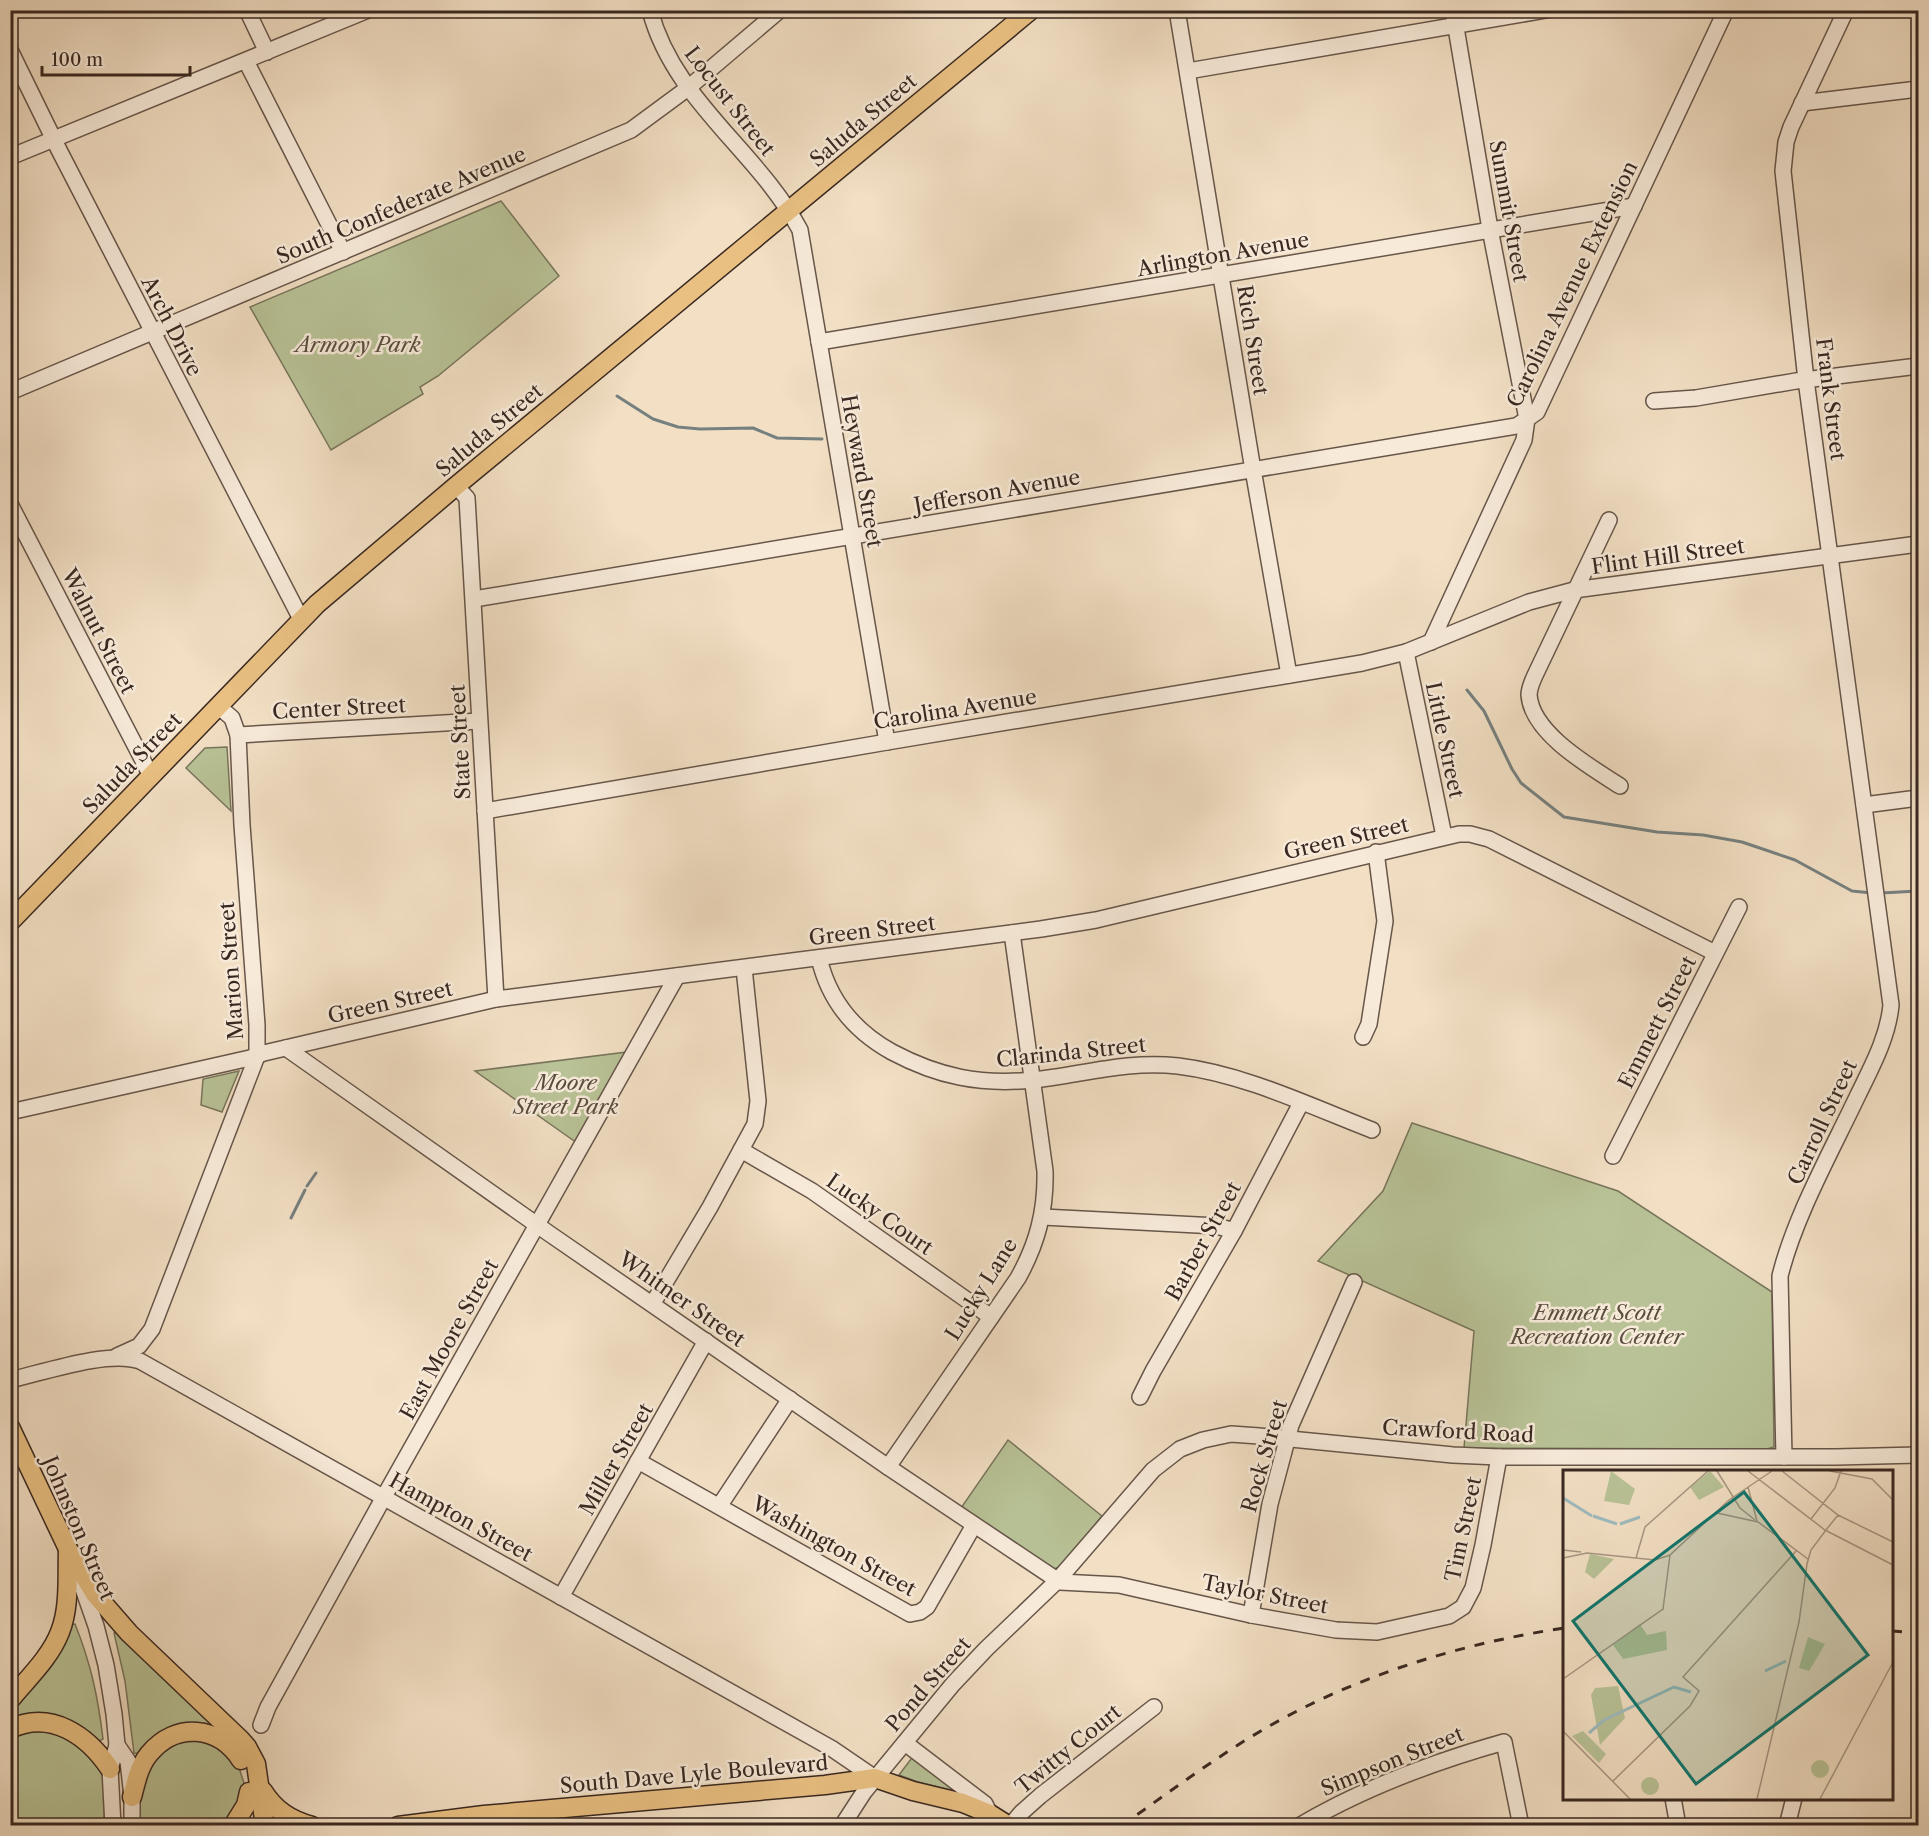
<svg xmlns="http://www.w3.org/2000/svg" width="1929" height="1836" font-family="'Libre Caslon Text',serif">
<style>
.green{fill:#b8c296;stroke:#78755c;stroke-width:1.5}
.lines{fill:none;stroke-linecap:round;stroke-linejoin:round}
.stream{stroke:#76807f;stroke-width:3}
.minor-casing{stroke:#67564a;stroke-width:18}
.major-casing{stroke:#392821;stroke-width:21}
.minor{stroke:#f7ead9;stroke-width:15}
.major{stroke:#e9c082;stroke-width:18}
.rail{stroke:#392821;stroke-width:3;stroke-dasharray:10 10;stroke-linecap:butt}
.labels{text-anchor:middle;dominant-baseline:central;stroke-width:5;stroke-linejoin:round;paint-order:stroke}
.street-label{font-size:21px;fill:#392821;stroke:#f7ead9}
.park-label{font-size:21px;font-style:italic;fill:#594e3e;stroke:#f7ead9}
.inset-river{fill:none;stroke:#9ebabd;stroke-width:3}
.inset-road{fill:none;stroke:#a89683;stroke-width:1.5}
.view{fill:#0f766e;fill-opacity:0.15;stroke:#0f766e;stroke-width:3}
.inset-edge{fill:none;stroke:#392821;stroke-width:3}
</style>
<rect width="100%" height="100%" fill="#f2dfc4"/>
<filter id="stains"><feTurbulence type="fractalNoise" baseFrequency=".00333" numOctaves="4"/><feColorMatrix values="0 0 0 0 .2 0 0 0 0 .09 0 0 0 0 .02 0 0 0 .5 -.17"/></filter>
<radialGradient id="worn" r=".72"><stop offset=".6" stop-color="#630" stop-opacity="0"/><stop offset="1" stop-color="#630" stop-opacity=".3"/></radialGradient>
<g class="green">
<polygon points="501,201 559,276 438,376 420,387 423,394 331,450 250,307"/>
<polygon points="227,747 231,811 186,768 205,748"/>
<polygon points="627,1052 577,1143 475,1071"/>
<polygon points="239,1071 222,1112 201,1105 203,1079"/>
<polygon points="1412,1123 1618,1191 1772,1292 1774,1447 1767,1449 1464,1448 1474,1331 1318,1261 1383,1191"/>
<polygon points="1008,1440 1102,1516 1061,1566 1052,1570 961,1508"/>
<path d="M75,1624C91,1664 98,1697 103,1739L97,1742L11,1723L10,1709L55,1654L69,1625Z"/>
<polygon points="121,1631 218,1725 215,1730 141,1754 134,1753 125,1681 114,1633"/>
<polygon points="34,1727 70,1735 102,1769 105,1781 104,1825 11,1826 11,1736"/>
<polygon points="183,1738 216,1745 239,1768 245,1786 240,1807 225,1825 137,1826 138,1793 150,1761"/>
<polygon points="914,1755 958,1792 918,1782 899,1775"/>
</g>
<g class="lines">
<g class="stream">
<polyline points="617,396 653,419 678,427 700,429 753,428 777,438 822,439"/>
<polyline points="1467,690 1484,711 1512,769 1521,783 1564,817 1657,832 1703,835 1742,842 1795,860 1852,891 1872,893"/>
<polyline points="1881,893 1918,891"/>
<polyline points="307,1186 316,1173"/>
<polyline points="291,1218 305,1190"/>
</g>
<g class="minor-casing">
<g id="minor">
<polyline points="247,10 267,52"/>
<path d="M650,10C673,100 758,151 800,230L887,742"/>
<polyline points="1177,10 1251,458 1289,675"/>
<polyline points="10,50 59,150 301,619"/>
<polyline points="246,61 343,252"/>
<polyline points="1188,71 1546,10"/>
<polyline points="1802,103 1918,89"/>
<polyline points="10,157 368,10"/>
<polyline points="819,342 1634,206"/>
<polyline points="10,392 631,130 688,88 780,10"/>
<polyline points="1654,401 1696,398 1796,381 1918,366"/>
<polyline points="456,486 467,498 496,999"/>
<polyline points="10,504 151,776"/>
<path d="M1609,520L1538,669C1534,677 1529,687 1529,695C1532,734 1591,767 1620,786"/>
<polyline points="474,599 1516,426 1527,419 1490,229 1453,10"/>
<polyline points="1431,642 1524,440 1527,419 1537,412 1726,10"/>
<polyline points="1406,652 1444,836"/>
<polyline points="218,706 232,718 238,735 479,721"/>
<polyline points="1864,805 1918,798"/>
<polyline points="485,811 887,742 1362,663 1406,652 1529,602 1574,590 1918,544"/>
<path d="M819,958C829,1001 854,1031 892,1052C939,1077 980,1085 1033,1080C1081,1075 1128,1060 1178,1066C1244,1074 1310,1106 1372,1130"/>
<polyline points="1363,1037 1369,1024 1385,921 1376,852"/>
<polyline points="286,1048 547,1232 888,1467 1060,1582 1119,1585 1251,1615 1336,1630 1377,1632 1449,1616 1463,1607 1473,1588 1483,1545 1499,1457"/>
<polyline points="10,1112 250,1058 264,1053 496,999 1041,929 1096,920 1459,834 1470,834 1489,839 1715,953"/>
<polyline points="741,1150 812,1191 991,1317"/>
<polyline points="1613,1156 1739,907"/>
<polyline points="1043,1217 1217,1226 1234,1231"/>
<polyline points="653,1303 710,1207 755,1124 758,1101 744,968"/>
<polyline points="117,1356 139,1346 152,1329 257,1056 257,1025 242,825 238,735"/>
<path d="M10,1380C45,1372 108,1350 140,1361L831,1748L875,1778"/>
<polyline points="1140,1397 1153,1371 1234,1231 1301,1103"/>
<path d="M1784,1457L1780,1276C1795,1216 1831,1152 1858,1095C1872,1066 1888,1037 1891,1005L1806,380L1783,171L1786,142L1791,127L1846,10"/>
<polyline points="638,1461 910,1614 920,1612 927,1607 974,1525"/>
<path d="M888,1467L1018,1278C1037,1244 1046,1211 1045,1171L1012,933"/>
<polyline points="720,1505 790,1399"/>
<polyline points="80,1580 96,1626 106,1665 114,1714 117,1745 110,1769 113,1826"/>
<polyline points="561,1597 706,1341"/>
<polyline points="1251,1615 1270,1504 1291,1425 1354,1282"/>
<polyline points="261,1725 268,1707 390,1486 677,976"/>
<polyline points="905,1743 985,1804 990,1814"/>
<polyline points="117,1745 128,1761 132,1797 132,1826"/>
<polyline points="1673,1798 1678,1826"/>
<polyline points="842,1826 864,1792 953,1684 986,1649 1057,1581 1153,1470 1180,1449 1203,1440 1231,1434 1259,1436 1453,1455 1499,1457 1836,1457 1918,1455"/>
<polyline points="1010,1826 1021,1813 1040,1796 1154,1707"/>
<path d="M1299,1826C1363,1788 1433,1762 1504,1742L1521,1826"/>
<polyline points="1787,1826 1794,1798"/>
</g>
</g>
<g class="major-casing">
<g id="major">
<polyline points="10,922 317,604 456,486 1031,10"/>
<polyline points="10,1427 68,1549 95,1594 129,1633 240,1739 247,1747 256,1764 265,1826"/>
<path d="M10,1700C27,1679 50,1658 60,1632C70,1607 67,1576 68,1549"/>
<path d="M10,1729C51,1709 88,1736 110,1769"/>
<path d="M263,1791C275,1810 290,1820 312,1826"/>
<path d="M132,1797C136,1782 139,1766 149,1754C176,1721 219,1726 241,1760"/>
<polyline points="233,1826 246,1805 249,1792"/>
<polyline points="398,1826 484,1815 825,1785 875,1778 913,1791 963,1803 990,1814 1009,1826"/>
</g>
</g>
<use href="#minor" class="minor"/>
<use href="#major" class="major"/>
<g class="rail">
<polyline points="1892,1631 1918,1633"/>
<path d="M1121,1826C1161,1798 1200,1769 1241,1743C1339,1681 1451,1645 1564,1628"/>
</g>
</g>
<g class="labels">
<g class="street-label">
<text transform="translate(730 101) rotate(52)">Locust Street</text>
<text transform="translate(863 120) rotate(-40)">Saluda Street</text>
<text transform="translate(401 205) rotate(-23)">South Confederate Avenue</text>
<text transform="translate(1509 211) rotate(80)">Summit Street</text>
<text transform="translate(1223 254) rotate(-10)">Arlington Avenue</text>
<text transform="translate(1572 284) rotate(-64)">Carolina Avenue Extension</text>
<text transform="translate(172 326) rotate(63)">Arch Drive</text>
<text transform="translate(1253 340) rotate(81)">Rich Street</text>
<text transform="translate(1831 399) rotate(83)">Frank Street</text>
<text transform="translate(489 430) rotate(-40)">Saluda Street</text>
<text transform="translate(862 471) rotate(80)">Heyward Street</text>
<text transform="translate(997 491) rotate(-10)">Jefferson Avenue</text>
<text transform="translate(1668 556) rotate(-8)">Flint Hill Street</text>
<text transform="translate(99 631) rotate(63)">Walnut Street</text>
<text transform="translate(339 708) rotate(-3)">Center Street</text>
<text transform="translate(955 709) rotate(-9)">Carolina Avenue</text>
<text transform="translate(1445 740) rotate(78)">Little Street</text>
<text transform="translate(460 742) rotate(-93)">State Street</text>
<text transform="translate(132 763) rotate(-46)">Saluda Street</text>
<text transform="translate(1346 838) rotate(-13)">Green Street</text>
<text transform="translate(872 930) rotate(-7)">Green Street</text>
<text transform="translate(231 971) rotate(-94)">Marion Street</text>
<text transform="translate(390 1002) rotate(-13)">Green Street</text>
<text transform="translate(1657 1022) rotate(-63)">Emmett Street</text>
<text transform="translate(1071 1052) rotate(-6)">Clarinda Street</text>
<text transform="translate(1822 1122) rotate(-65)">Carroll Street</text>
<text transform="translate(880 1214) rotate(35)">Lucky Court</text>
<text transform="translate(1203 1241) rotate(-61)">Barber Street</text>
<text transform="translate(981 1289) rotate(-58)">Lucky Lane</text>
<text transform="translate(682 1299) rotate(35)">Whitner Street</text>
<text transform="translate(449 1339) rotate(-61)">East Moore Street</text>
<text transform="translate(1458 1431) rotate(3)">Crawford Road</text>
<text transform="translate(1264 1456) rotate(-74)">Rock Street</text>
<text transform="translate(616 1459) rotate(-60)">Miller Street</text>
<text transform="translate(461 1517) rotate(29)">Hampton Street</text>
<text transform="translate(79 1528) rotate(67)">Johnston Street</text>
<text transform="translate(1463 1529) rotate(-78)">Tim Street</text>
<text transform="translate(834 1546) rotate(29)">Washington Street</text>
<text transform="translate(1265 1594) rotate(11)">Taylor Street</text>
<text transform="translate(928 1684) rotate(-49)">Pond Street</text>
<text transform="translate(1068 1749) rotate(-39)">Twitty Court</text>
<text transform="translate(1392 1761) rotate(-22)">Simpson Street</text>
<text transform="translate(694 1774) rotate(-5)">South Dave Lyle Boulevard</text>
</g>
<g class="park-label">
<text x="358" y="344">Armory Park</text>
<text x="566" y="1082">Moore<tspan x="566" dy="24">Street Park</tspan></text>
<text x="1597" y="1312">Emmett Scott<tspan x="1597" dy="24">Recreation Center</tspan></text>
</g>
</g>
<g transform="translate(1563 1470)">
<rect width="330" height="330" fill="#f2dfc4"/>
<path d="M48,1L72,19L66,35L41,31ZM147,1L161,17L136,30L127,17ZM27,84L51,89L31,109L22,102ZM77,154L84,165L103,161L104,180L60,189L50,175ZM245,167L262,174L246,201L236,198ZM55,216L62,248L37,275L28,225L32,218ZM20,261L43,284L36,293L9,266ZM248 299a9 9 0 1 1 18 0a9 9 0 1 1-18 0ZM78 316a9 9 0 1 1 18 0a9 9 0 1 1-18 0Z" fill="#b8c296"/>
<path class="inset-river" d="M0,28L29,46M30,46L54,54M57,54L77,47M202,201L223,191M26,263L41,250L111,217L128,222"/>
<path class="inset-road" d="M154,1L177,38L192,50M185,1L262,60L330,95M219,1L275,45L330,72M267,1L309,9L330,30M185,17L194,51M154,43L195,52L245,89M248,49L272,18L278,1M263,60L275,45M0,80L18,82M0,88L24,83L92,90L107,85L166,30L209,1M73,88L82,57L145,1M0,209L100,139L107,85M0,261L67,329M50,311L127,236L136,221L120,207L234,80M194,329L236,152L244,94L248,80L263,60M257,329L330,192"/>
<path class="view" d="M181,22L305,185L133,314L10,151Z"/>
<rect width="330" height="330" class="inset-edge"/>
</g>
<rect width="1929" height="1836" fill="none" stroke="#f2dfc4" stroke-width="36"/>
<rect x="12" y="12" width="1905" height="1812" fill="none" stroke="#392821" stroke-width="3"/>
<rect x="18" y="18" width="1893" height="1800" fill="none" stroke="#392821" stroke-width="1.5"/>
<path d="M42 66v9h148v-9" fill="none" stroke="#392821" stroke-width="3"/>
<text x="51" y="66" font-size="18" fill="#392821" stroke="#f7ead9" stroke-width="4.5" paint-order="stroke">100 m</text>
<rect width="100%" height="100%" filter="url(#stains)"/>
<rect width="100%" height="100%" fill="url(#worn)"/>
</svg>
